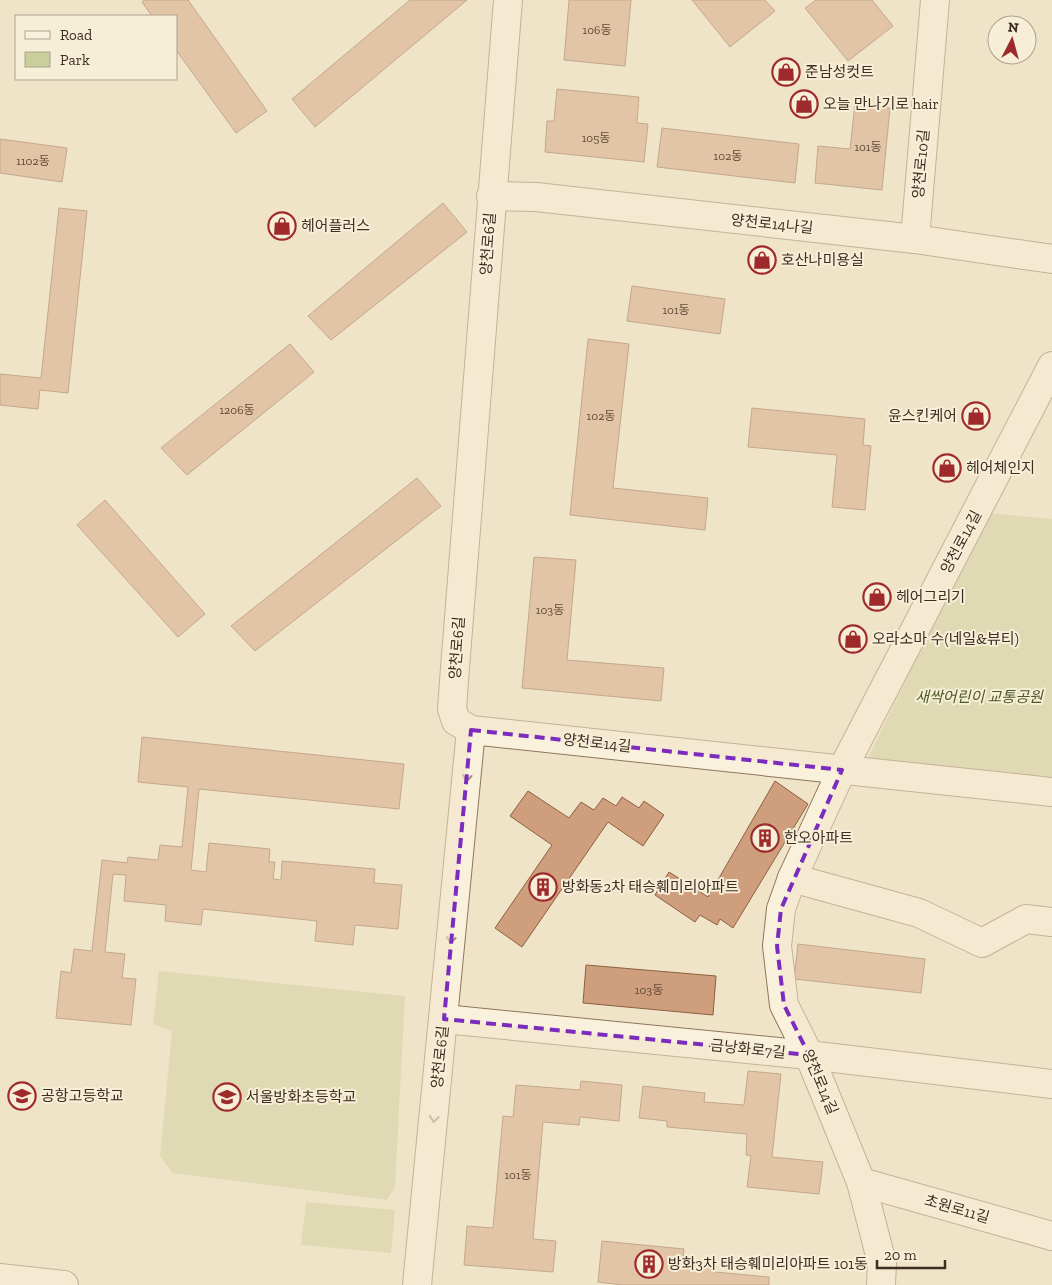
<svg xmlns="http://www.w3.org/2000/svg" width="1052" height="1285" font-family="'Zilla Slab','Noto Sans KR',serif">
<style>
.green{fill:#c9cf9b}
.building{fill:#cf9f7d;stroke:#8d5f41}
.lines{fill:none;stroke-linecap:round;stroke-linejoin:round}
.minor-casing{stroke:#8d765c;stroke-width:30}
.minor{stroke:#faf1dc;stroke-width:28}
.oneway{stroke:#9c907e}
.marked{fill:none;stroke:#7b2cbf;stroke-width:4;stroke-dasharray:10 6;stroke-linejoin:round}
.labels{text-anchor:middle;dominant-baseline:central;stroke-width:4;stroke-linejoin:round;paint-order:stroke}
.number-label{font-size:12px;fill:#624a37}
.poi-label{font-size:15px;fill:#3d2e20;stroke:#f7eed8;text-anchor:start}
.street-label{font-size:15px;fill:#3d2e20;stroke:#f7eed8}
.park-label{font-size:15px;font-style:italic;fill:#4d5a26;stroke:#f7eed8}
</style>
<rect width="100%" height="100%" fill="#f0e4c8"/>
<g class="green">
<polygon points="987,513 1052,519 1052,778 867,760"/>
<polygon points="159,971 405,996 395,1187 387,1200 172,1173 160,1156 172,1031 153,1024"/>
<polygon points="306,1202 395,1210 391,1253 301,1245"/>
</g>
<g class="building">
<polygon points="144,0 188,0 267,111 236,133 176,50 176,16 152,16 142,2"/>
<polygon points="410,0 467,0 315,127 292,99"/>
<polygon points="569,0 631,0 625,66 564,60"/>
<polygon points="692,0 765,0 775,11 730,47"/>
<polygon points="816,0 872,0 893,26 848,61 805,8"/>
<polygon points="557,89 639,97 637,123 648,124 644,162 545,152 547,121 554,121"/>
<polygon points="855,104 890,108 882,190 815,183 818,146 850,149"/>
<polygon points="662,128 799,144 795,183 657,167"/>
<polygon points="0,139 67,148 62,182 0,173"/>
<polygon points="443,203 467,232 331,340 308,316"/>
<polygon points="59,208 87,211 68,393 40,390 38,409 0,405 0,374 41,378"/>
<polygon points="632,286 725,299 720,334 627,321"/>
<polygon points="588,339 629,344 613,488 708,498 705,530 570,515"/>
<polygon points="290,344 314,372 187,475 161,448"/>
<polygon points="752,408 865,419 863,445 871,446 865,510 832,507 837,455 748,447"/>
<polygon points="417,478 441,506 255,651 231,626"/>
<polygon points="105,500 205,614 178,637 77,525"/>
<polygon points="534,557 576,560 567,660 664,668 661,701 522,688"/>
<polygon points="142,737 404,764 399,809 199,789 191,870 206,872 209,843 270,849 269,862 275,862 273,879 281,880 282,861 375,869 374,883 402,885 398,929 355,925 353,945 315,941 317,921 203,909 201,925 165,921 166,905 124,901 126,875 113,874 105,952 125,954 122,978 136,979 131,1025 56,1018 61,971 71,973 74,949 92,951 102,860 127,863 128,857 158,860 160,845 182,847 188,787 138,782"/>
<polygon points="775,781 808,804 733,928 720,919 717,925 700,915 695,922 655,895 669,872 708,897"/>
<polygon points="528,791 569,818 581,802 594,810 603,798 616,806 622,797 639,808 644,801 664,815 643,846 608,822 522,947 495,928 552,845 510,816"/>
<polygon points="798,944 925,959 921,993 794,979"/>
<polygon points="586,965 716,976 713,1015 583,1003"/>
<polygon points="748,1071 781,1074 772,1157 823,1162 819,1194 747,1187 751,1156 746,1155 747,1134 667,1127 667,1121 639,1118 643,1086 705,1093 704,1102 744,1105"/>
<polygon points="581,1081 622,1085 619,1121 580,1117 579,1125 543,1122 533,1239 556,1241 553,1272 464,1265 467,1226 493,1228 503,1116 513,1117 516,1085 580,1090"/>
<polygon points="602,1241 684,1249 683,1262 716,1266 715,1272 769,1277 769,1285 622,1285 598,1282"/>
</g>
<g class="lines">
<g class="minor-casing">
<g id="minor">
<polyline points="508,0 455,668 452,709 456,721 471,730 1052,792"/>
<polyline points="491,196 536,197 915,239 1052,259"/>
<polyline points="915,239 935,0"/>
<polyline points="792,878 919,913 982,943 1026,919 1052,922"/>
<polyline points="444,1019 809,1055 1052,1084"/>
<polyline points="861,1182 1052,1236"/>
<polyline points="0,1278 64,1285"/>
<polyline points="417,1285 471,730"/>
<polyline points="881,1285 882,1263 861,1182 809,1055 784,1005 777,946 781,909 792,878 842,770 1052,366"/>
</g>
</g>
<use href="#minor" class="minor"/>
</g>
<defs><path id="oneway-chevron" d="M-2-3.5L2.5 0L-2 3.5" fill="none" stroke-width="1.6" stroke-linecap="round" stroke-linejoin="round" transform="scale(1.25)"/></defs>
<g class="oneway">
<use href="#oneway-chevron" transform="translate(467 778) rotate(96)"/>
<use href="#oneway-chevron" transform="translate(451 940) rotate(96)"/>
<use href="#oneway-chevron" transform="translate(434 1119) rotate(96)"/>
</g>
<path d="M0 0H1052V1285H0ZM471,730L842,770L781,909L777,946L784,1005L809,1055L444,1019Z" fill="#f0e4c8" fill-opacity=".55" fill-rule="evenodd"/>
<path class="marked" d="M471,730L842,770L781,909L777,946L784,1005L809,1055L444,1019Z"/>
<defs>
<g id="shop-ring" transform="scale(1.4375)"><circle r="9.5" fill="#f7eed8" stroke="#9e2a2b" stroke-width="1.5"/><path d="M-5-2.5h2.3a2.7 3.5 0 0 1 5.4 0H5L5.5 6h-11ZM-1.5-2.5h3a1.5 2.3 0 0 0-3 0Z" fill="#9e2a2b"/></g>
<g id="building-ring" transform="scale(1.4375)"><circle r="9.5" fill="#f7eed8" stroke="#9e2a2b" stroke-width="1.5"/><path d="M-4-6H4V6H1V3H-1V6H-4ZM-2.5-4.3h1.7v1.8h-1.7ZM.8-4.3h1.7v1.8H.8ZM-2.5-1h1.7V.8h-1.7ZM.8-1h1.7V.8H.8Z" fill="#9e2a2b"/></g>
<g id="school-ring" transform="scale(1.4375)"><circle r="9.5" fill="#f7eed8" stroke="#9e2a2b" stroke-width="1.5"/><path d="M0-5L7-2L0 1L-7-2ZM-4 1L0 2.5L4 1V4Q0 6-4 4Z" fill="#9e2a2b"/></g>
</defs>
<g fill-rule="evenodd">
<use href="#shop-ring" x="786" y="72"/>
<use href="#shop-ring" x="804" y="104"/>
<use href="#shop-ring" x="282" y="226"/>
<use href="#shop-ring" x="762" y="260"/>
<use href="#shop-ring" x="976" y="416"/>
<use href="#shop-ring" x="947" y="468"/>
<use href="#shop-ring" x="877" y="597"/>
<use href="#shop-ring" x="853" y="639"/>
<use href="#building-ring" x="765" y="838"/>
<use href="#building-ring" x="543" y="887"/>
<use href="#school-ring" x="22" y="1096"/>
<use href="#school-ring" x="227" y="1097"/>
<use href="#building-ring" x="649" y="1264"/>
</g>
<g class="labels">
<g class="number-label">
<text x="597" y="30">106동</text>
<text x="596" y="138">105동</text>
<text x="868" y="147">101동</text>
<text x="728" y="156">102동</text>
<text x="33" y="161">1102동</text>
<text x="676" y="310">101동</text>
<text x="237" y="410">1206동</text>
<text x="601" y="416">102동</text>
<text x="550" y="610">103동</text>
<text x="649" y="990">103동</text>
<text x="518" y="1175">101동</text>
</g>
<g class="poi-label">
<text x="805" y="72">준남성컷트</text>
<text x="823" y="104">오늘 만나기로 hair</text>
<text x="301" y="226">헤어플러스</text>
<text x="781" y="260">호산나미용실</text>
<text x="957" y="416" text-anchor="end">윤스킨케어</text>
<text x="966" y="468">헤어체인지</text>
<text x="896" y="597">헤어그리기</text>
<text x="872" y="639">오라소마 수(네일&amp;뷰티)</text>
<text x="784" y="838">한오아파트</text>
<text x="562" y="887">방화동2차 태승훼미리아파트</text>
<text x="41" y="1096">공항고등학교</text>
<text x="246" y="1097">서울방화초등학교</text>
<text x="668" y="1264">방화3차 태승훼미리아파트 101동</text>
</g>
<g class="street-label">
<text transform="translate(921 164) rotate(-85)">양천로10길</text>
<text transform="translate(772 224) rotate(6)">양천로14나길</text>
<text transform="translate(488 244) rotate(-86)">양천로6길</text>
<text transform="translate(961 542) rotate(-62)">양천로14길</text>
<text transform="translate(457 648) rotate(-86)">양천로6길</text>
<text transform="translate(597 743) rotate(6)">양천로14길</text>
<text transform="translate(748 1049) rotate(6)">금낭화로7길</text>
<text transform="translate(440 1057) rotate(-84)">양천로6길</text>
<text transform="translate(820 1082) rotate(67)">양천로14길</text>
<text transform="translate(957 1209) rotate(16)">초원로11길</text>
</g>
<g class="park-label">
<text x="979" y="697">새싹어린이 교통공원</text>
</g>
</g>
<rect x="15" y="15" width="162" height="65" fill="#f7eed8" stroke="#ada18e"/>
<rect x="25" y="31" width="25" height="8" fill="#faf1dc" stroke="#ada18e"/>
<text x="60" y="40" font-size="15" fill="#3d2e20">Road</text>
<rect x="25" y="52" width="25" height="15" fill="#c9cf9b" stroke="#ada18e"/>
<text x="60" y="65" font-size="15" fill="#3d2e20">Park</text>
<g transform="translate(1012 40) rotate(6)"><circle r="24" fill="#f7eed8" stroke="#ada18e"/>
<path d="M0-4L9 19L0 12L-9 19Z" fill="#9e2a2b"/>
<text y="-8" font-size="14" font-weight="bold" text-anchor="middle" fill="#3d2e20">N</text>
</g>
<path d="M877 1260v8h68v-8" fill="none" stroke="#3d2e20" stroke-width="2.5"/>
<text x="884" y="1260" font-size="15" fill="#3d2e20" stroke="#f7eed8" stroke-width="4" paint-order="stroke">20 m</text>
</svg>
